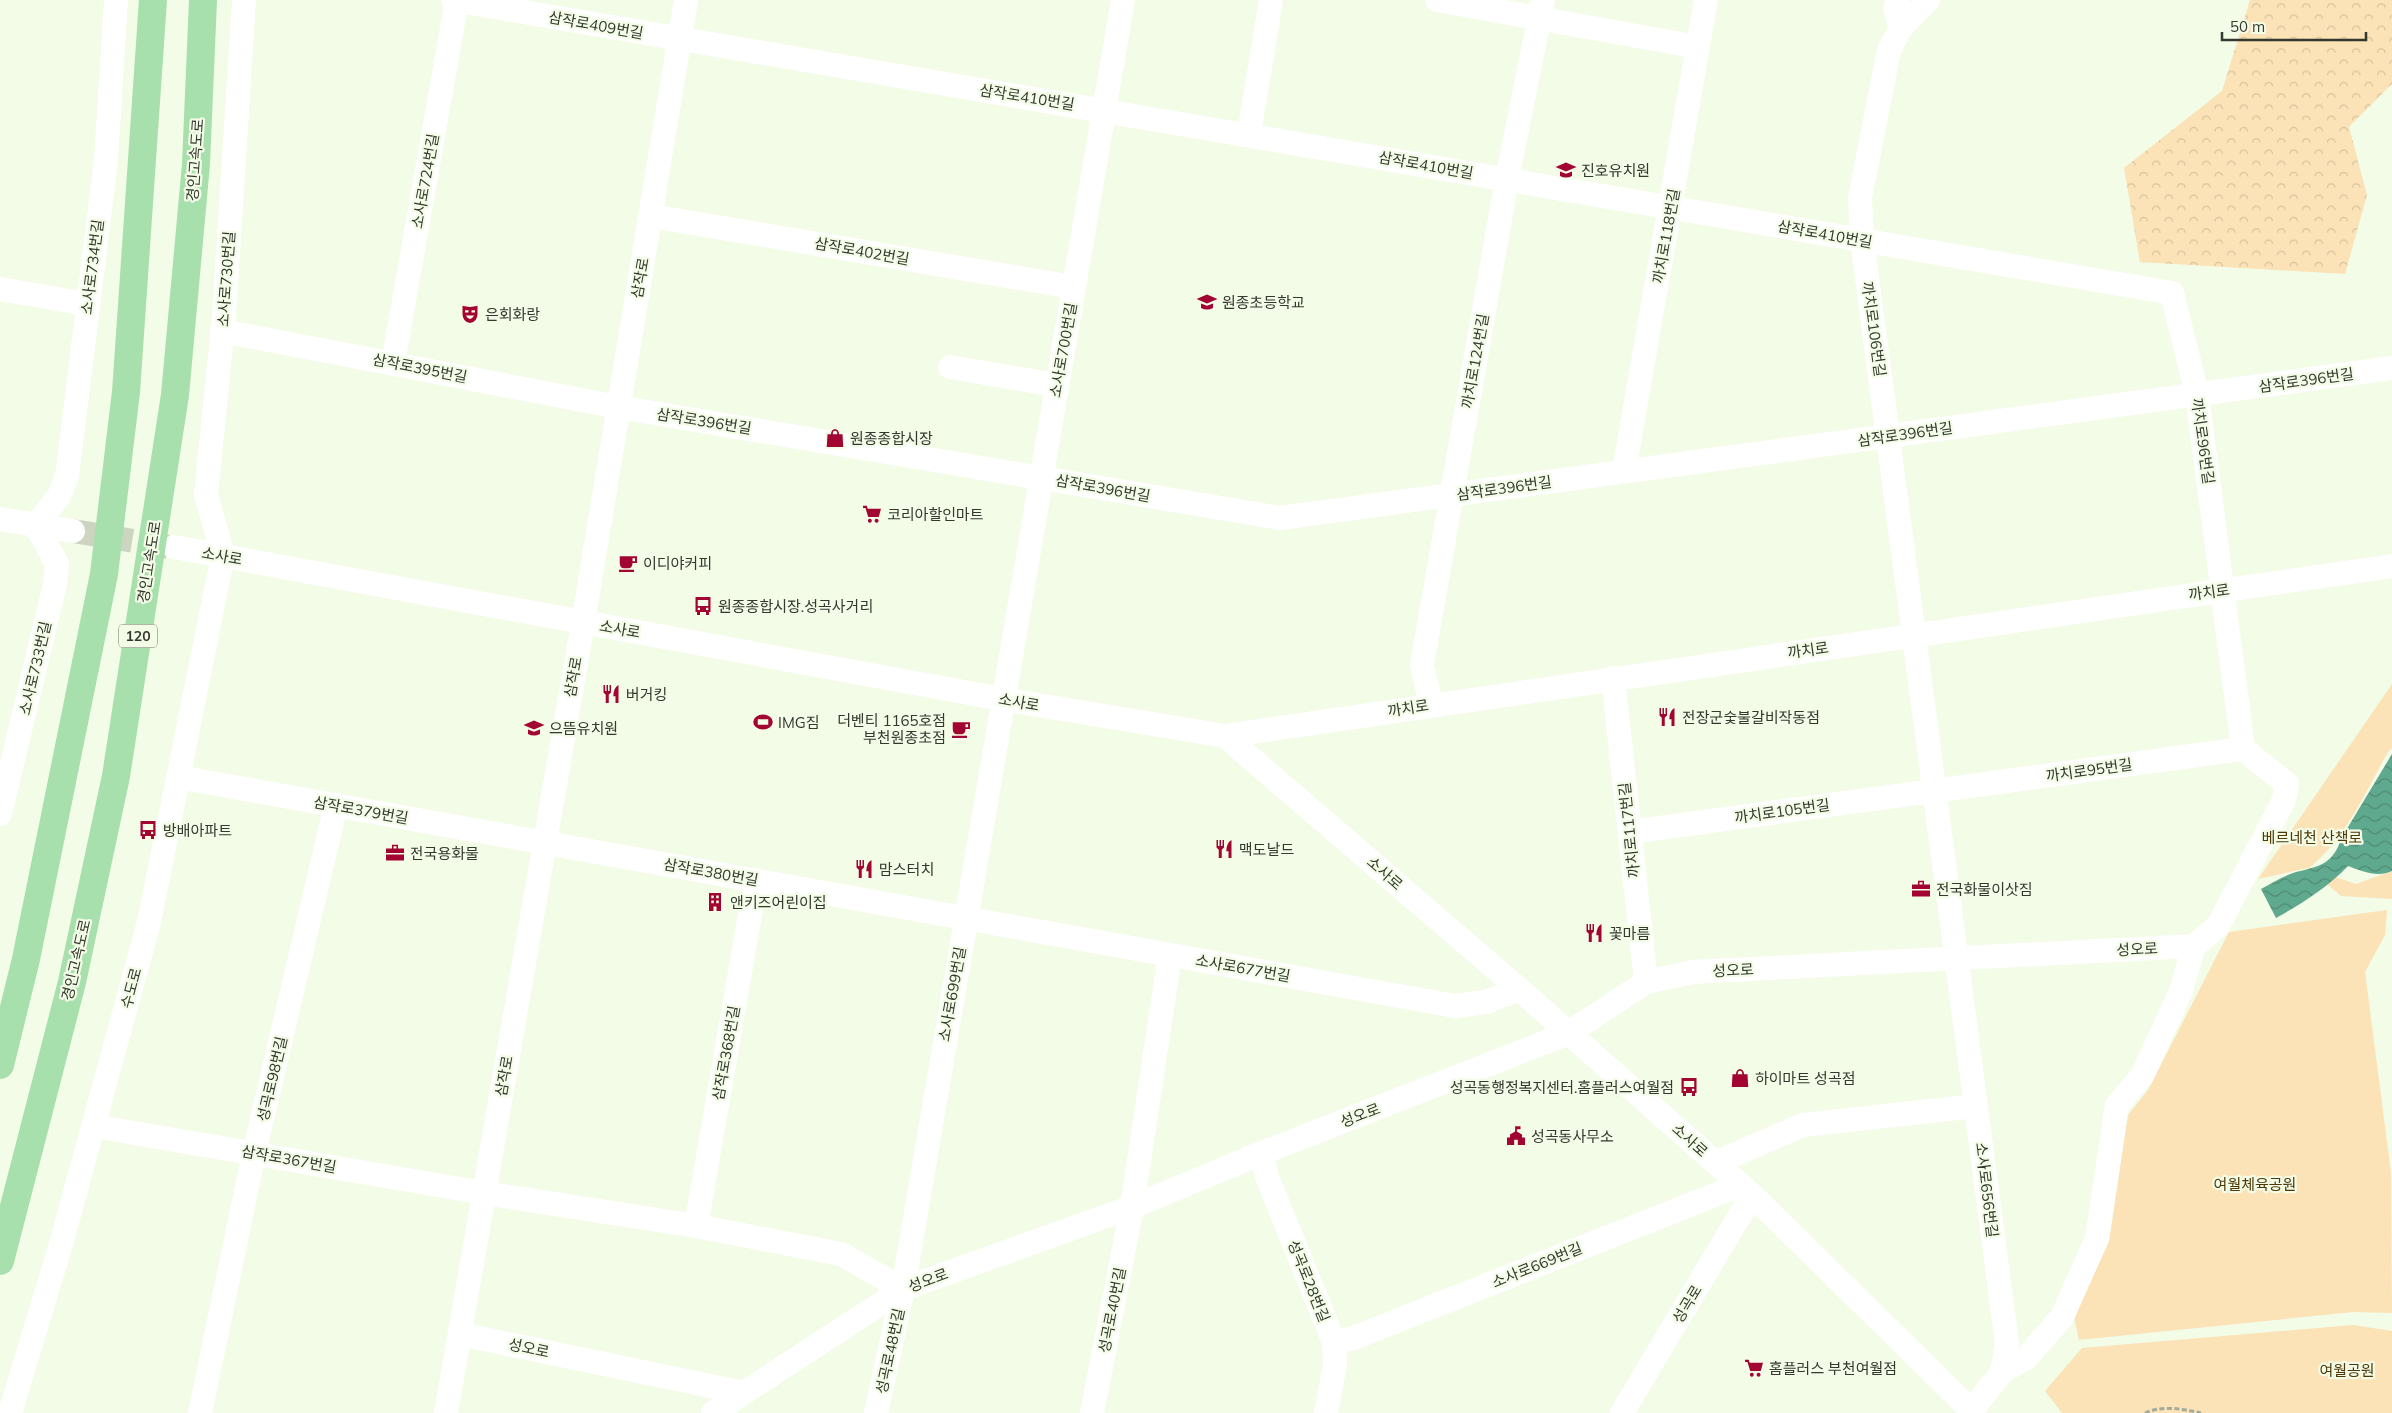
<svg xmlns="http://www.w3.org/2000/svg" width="2392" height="1413" font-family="Mulish,'Noto Sans KR',sans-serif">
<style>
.forest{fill:url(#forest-crowns)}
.green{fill:#fbe2b7}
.water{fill:url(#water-waves)}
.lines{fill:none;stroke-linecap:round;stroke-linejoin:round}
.minor-tunnel{stroke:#cdd5c1;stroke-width:24;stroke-dasharray:24 12;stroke-linecap:butt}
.path{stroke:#a4ab9a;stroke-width:3;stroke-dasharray:5 2.5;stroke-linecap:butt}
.minor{stroke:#fff;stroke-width:24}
.highway{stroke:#a7e0ac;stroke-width:28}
.labels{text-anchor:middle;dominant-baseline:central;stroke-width:4.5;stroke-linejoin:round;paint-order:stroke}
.shield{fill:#f3fce6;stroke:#6e7366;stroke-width:1}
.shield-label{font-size:14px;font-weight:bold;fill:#35382f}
.street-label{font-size:15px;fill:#35382f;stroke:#f3fce6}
.poi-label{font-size:15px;fill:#35382f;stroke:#f3fce6;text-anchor:start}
.park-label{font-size:15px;fill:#4f3908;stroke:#f3fce6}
</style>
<defs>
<pattern id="forest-crowns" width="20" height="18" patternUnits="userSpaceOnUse" patternTransform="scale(1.25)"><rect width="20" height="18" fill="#fbe2b7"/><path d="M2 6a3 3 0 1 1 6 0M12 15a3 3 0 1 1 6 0" fill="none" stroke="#d8c39e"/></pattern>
<pattern id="water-waves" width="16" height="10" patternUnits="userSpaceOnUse" patternTransform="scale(1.25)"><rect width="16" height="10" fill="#5fa98f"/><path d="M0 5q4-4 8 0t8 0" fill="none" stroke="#4f8b75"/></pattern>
</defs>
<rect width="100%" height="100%" fill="#f3fce6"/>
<polygon class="forest" points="2250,0 2392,0 2392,84 2349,127 2367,195 2345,274 2140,262 2124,168 2222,91"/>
<g class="green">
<path d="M2392,684V748L2388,752C2366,791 2345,840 2309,868L2356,884L2392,871V899L2341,896L2308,868L2258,879Z"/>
<polygon points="2387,910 2385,935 2365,972 2391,1173 2392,1313 2353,1312 2079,1340 2074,1317 2109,1242 2128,1115 2148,1090 2229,932"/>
<polygon points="2353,1325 2392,1331 2392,1413 2062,1413 2045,1391 2082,1348"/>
</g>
<path class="water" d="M2392,754V871C2378,878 2361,871 2348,866C2327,888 2301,904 2276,918L2261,889C2272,883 2283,876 2296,872C2321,866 2333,864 2342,837Z"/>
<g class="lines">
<polyline class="minor-tunnel" points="73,531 170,547"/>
<path class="path" d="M2145,1413C2163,1405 2182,1409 2201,1413"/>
<g class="minor">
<polyline points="453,0 2172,293 2197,394 2243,749 2287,784 2284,800 2218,926 2194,946 1693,972 1646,982 1569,1033 1262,1153 1132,1207 903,1289 713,1413"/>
<polyline points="1437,0 1698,47"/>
<polyline points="1897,0 1895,9 1901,28"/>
<polyline points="1928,0 1901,28 1889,50 1860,198 1862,240 2007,1343 2002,1372 1972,1410"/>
<polyline points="1249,134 1271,0"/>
<polyline points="651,216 1073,287"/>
<polyline points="0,289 87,304"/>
<polyline points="222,331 618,407 1280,518 2392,368"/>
<polyline points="393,363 457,0"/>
<polyline points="950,367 1056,385"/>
<polyline points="1624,471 1706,0"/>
<polyline points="0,519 73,531"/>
<polyline points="174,547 1002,699 1225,736 1519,989 1752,1195 1974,1413"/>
<polyline points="1613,678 1646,982"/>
<polyline points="1431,705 1422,665 1507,179 1543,0"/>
<polyline points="1225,736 2392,566"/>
<polyline points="178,777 1455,1006 1486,1002 1519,989"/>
<polyline points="0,814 55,584 57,564 36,525 59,496 67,476 106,160 116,0"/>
<polyline points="1630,832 2243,749"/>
<polyline points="93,1126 484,1193 696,1226 841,1254 903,1289"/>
<polyline points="1262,1153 1267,1177 1334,1342 1335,1365 1326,1413"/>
<polyline points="1715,1163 1803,1125 1976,1106"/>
<polyline points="696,1226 756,880"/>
<polyline points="460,1334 744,1393"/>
<polyline points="1334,1342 1351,1339 1740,1185"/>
<polyline points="2002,1372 2026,1358 2062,1317 2097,1238 2117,1105 2142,1076 2181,991 2194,946"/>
<polyline points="10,1413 61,1244 149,922 223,555 206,495 224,316 244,0"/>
<polyline points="200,1413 254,1153 336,805"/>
<polyline points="446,1413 583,623 686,0"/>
<polyline points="876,1413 903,1289 1123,0"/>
<polyline points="1092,1413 1132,1207 1170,955"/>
<polyline points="1622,1413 1752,1195"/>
</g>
<g class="highway">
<polyline points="0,1065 26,959 104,574 126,392 153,0"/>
<polyline points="0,1261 72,982 116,776 175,395 196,164 203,0"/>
</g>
</g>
<defs>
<g id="school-bare" transform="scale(1.5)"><path d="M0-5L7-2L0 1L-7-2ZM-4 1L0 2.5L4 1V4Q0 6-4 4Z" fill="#a30533" stroke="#f3fce6" stroke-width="2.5" paint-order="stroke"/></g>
<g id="theatre-bare" transform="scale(1.5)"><path d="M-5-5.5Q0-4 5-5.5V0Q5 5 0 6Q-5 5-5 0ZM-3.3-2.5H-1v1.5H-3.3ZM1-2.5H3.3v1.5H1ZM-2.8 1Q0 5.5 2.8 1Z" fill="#a30533" stroke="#f3fce6" stroke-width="2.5" paint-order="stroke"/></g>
<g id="shop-bare" transform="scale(1.5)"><path d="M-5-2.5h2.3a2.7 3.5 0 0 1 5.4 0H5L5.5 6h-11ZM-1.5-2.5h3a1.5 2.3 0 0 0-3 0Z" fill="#a30533" stroke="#f3fce6" stroke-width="2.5" paint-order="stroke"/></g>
<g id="supermarket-bare" transform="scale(1.5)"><path d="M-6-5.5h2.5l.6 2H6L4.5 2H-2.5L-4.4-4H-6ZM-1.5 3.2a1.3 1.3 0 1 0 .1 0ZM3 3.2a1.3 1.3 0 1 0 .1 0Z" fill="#a30533" stroke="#f3fce6" stroke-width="2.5" paint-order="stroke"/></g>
<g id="cafe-bare" transform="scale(1.5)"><path d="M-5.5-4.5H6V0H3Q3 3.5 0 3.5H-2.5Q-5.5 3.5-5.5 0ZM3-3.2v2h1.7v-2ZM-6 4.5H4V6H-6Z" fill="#a30533" stroke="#f3fce6" stroke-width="2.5" paint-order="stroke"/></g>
<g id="bus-bare" transform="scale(1.5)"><path d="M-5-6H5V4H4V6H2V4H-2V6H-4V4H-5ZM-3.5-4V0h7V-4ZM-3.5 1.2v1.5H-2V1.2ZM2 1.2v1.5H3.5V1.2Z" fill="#a30533" stroke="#f3fce6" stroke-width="2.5" paint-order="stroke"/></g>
<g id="restaurant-bare" transform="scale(1.5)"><path d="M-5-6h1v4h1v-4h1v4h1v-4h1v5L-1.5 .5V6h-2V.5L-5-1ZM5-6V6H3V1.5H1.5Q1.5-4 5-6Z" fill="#a30533" stroke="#f3fce6" stroke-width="2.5" paint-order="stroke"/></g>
<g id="stadium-bare" transform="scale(1.5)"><path d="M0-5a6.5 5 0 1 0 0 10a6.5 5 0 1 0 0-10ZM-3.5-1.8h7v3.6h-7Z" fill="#a30533" stroke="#f3fce6" stroke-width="2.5" paint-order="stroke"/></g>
<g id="office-bare" transform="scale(1.5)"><path d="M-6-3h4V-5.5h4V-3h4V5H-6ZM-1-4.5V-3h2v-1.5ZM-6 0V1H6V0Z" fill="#a30533" stroke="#f3fce6" stroke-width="2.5" paint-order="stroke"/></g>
<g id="building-bare" transform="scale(1.5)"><path d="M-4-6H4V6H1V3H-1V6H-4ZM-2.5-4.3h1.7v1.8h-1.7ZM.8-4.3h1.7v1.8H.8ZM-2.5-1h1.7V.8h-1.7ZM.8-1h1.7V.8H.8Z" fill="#a30533" stroke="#f3fce6" stroke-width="2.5" paint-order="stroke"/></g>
<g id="civic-bare" transform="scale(1.5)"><path d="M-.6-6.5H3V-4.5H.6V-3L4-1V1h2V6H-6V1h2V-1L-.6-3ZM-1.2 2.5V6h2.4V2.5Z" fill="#a30533" stroke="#f3fce6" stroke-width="2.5" paint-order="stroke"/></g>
</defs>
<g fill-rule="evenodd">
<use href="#school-bare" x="1566" y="170"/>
<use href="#school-bare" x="1207" y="302"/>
<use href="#theatre-bare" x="470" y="314"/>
<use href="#shop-bare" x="835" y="438"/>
<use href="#supermarket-bare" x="872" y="514"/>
<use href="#cafe-bare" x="628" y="563"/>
<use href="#bus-bare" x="703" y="606"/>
<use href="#restaurant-bare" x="611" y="694"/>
<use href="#restaurant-bare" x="1667" y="717"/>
<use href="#stadium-bare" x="763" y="722"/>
<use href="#school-bare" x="534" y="728"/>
<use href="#cafe-bare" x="961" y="729"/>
<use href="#bus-bare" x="148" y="830"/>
<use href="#restaurant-bare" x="1224" y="849"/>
<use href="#office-bare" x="395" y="853"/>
<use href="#restaurant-bare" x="864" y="869"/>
<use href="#office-bare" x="1921" y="889"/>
<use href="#building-bare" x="715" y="902"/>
<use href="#restaurant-bare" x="1594" y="933"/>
<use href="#shop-bare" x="1740" y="1078"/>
<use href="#bus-bare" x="1689" y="1087"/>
<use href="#civic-bare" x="1516" y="1136"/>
<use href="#supermarket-bare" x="1754" y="1368"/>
</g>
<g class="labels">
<rect class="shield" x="119" y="624.5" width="38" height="23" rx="4"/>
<g class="shield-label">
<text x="138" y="636">120</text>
</g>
<g class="street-label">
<text transform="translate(596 25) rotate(10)">삼작로409번길</text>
<text transform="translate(1027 97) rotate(9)">삼작로410번길</text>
<text transform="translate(195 160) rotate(-86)">경인고속도로</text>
<text transform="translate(1426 165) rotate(10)">삼작로410번길</text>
<text transform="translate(425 181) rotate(-80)">소사로724번길</text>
<text transform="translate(1825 234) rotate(10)">삼작로410번길</text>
<text transform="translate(1666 236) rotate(-80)">까치로118번길</text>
<text transform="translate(862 251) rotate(10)">삼작로402번길</text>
<text transform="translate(92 267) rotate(-83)">소사로734번길</text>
<text transform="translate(640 278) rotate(-80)">삼작로</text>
<text transform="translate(226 279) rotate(-86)">소사로730번길</text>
<text transform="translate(1874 329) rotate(82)">까치로106번길</text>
<text transform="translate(1063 350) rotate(-80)">소사로700번길</text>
<text transform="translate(1475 361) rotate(-80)">까치로124번길</text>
<text transform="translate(420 368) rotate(11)">삼작로395번길</text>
<text transform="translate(2306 380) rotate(-8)">삼작로396번길</text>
<text transform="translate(704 421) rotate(9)">삼작로396번길</text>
<text transform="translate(1905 434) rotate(-8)">삼작로396번길</text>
<text transform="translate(2203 441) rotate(82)">까치로96번길</text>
<text transform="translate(1103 488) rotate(10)">삼작로396번길</text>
<text transform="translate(1504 488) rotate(-8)">삼작로396번길</text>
<text transform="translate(222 556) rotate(10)">소사로</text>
<text transform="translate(149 562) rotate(-81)">경인고속도로</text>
<text transform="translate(2209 592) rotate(-8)">까치로</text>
<text transform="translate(620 629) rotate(10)">소사로</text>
<text transform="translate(1808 650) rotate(-8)">까치로</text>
<text transform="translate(35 668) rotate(-77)">소사로733번길</text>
<text transform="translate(573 677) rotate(-80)">삼작로</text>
<text transform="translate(1019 702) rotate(10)">소사로</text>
<text transform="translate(1408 708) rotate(-9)">까치로</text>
<text transform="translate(2089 770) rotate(-8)">까치로95번길</text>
<text transform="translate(361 810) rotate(10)">삼작로379번길</text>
<text transform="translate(1782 811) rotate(-8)">까치로105번길</text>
<text transform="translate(1629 830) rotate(-96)">까치로117번길</text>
<text transform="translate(711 872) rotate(10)">삼작로380번길</text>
<text transform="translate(1385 873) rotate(41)">소사로</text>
<text transform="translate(2137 949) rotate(-3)">성오로</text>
<text transform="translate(76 960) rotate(-77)">경인고속도로</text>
<text transform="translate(1243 968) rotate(10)">소사로677번길</text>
<text transform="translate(1733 970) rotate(-3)">성오로</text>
<text transform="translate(131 988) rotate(-75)">수도로</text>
<text transform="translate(952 994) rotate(-80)">소사로699번길</text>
<text transform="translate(726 1053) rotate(-80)">삼작로368번길</text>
<text transform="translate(504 1076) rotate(-80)">삼작로</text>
<text transform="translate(272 1079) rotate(-77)">성곡로98번길</text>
<text transform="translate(1360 1115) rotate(-21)">성오로</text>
<text transform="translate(1690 1140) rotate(42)">소사로</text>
<text transform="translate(289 1159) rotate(10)">삼작로367번길</text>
<text transform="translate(1987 1190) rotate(83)">소사로656번길</text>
<text transform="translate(1537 1265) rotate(-22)">소사로669번길</text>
<text transform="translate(928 1280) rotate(-20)">성오로</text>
<text transform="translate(1309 1281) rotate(68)">성곡로28번길</text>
<text transform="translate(1687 1304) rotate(-59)">성곡로</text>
<text transform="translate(1112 1310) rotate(-79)">성곡로40번길</text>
<text transform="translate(529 1348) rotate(12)">성오로</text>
<text transform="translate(890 1351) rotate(-78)">성곡로48번길</text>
</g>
<g class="poi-label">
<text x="1581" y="170">진호유치원</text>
<text x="1222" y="302">원종초등학교</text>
<text x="485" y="314">은회화랑</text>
<text x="850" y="438">원종종합시장</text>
<text x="887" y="514">코리아할인마트</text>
<text x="643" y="563">이디야커피</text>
<text x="718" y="606">원종종합시장.성곡사거리</text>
<text x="626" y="694">버거킹</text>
<text x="1682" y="717">전장군숯불갈비작동점</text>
<text x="946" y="720" text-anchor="end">더벤티 1165호점<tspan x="946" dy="17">부천원종초점</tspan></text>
<text x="778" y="722">IMG짐</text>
<text x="549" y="728">으뜸유치원</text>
<text x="163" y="830">방배아파트</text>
<text x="1239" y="849">맥도날드</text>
<text x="410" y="853">전국용화물</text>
<text x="879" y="869">맘스터치</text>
<text x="1936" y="889">전국화물이삿짐</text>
<text x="730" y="902">앤키즈어린이집</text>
<text x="1609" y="933">꽃마름</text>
<text x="1755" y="1078">하이마트 성곡점</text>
<text x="1674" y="1087" text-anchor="end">성곡동행정복지센터.홈플러스여월점</text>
<text x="1531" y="1136">성곡동사무소</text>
<text x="1769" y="1368">홈플러스 부천여월점</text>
</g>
<g class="park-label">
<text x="2312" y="837">베르네천 산책로</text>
<text x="2255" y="1184">여월체육공원</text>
<text x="2347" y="1370">여월공원</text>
</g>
</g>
<path d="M2222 32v8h144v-8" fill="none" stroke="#35382f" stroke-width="2.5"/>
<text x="2230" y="32" font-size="15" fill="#35382f" stroke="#f3fce6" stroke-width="4" paint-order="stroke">50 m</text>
</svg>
